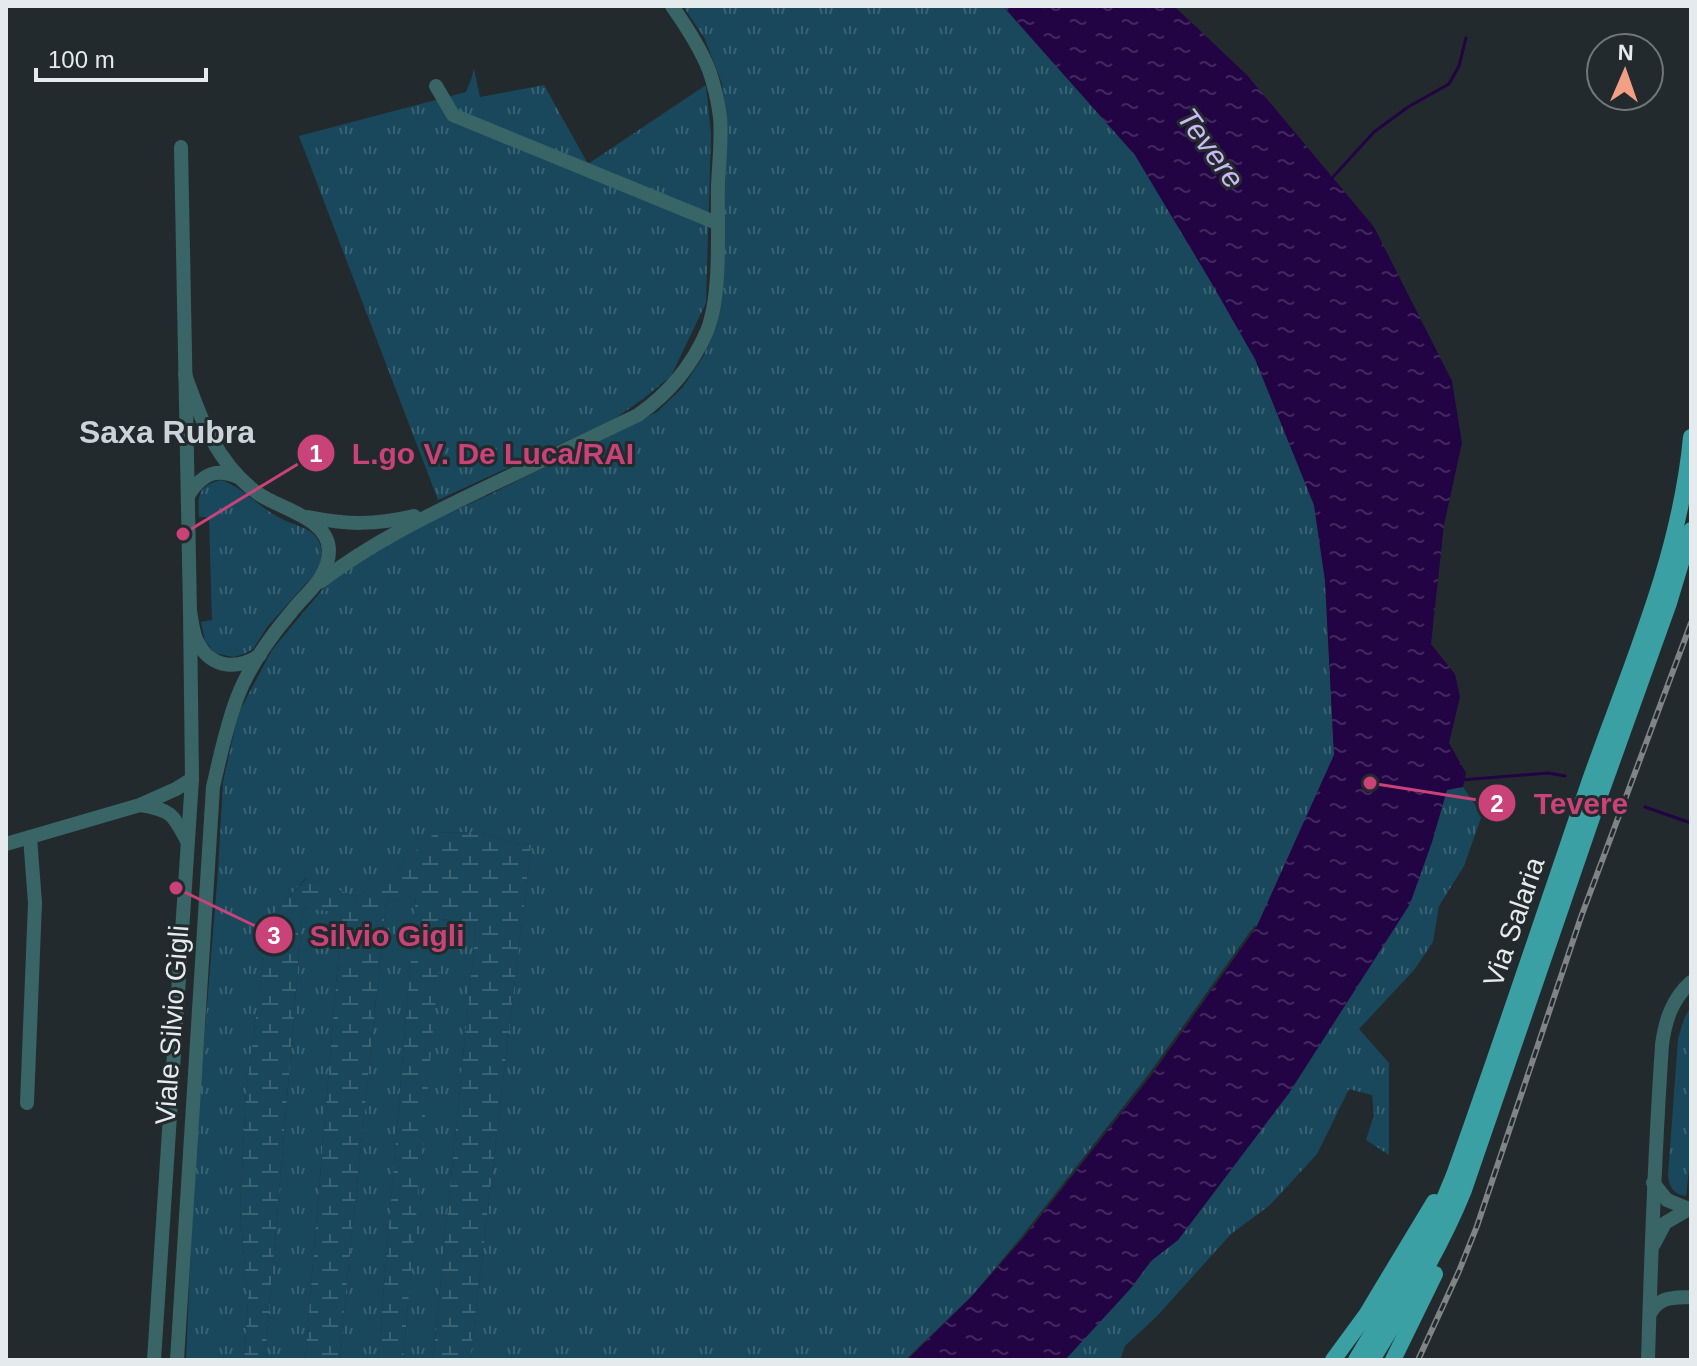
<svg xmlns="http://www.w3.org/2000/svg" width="1697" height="1366" font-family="Arial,sans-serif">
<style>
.grass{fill:url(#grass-tufts)}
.wetland{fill:url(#wetland-marsh)}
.water{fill:url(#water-ripples)}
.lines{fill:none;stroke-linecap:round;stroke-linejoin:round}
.stream{stroke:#220343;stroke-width:3}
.minor{stroke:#396566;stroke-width:14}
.major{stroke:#3aa0a4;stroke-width:16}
.rail-casing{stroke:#7f8587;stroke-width:6}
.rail{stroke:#232a2d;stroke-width:3;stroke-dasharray:9;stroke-linecap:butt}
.labels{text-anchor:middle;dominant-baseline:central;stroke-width:6;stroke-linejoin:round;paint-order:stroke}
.street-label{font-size:28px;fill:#e5eaec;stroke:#232a2d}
.water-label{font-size:30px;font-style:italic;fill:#cab9f4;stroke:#232a2d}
.quarter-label{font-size:32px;font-weight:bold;fill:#cbd4d9;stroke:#232a2d}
.leader{fill:none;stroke:#c94278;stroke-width:3}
.callout-dot{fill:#c94278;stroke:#232a2d;stroke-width:3}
.mark-label{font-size:24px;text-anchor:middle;font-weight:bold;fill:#fff}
.callout-label{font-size:30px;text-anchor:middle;font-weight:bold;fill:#c94278;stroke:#232a2d;stroke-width:6;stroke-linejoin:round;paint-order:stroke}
</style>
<defs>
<pattern id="grass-tufts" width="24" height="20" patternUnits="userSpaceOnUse" patternTransform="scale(2)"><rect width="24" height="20" fill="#19485d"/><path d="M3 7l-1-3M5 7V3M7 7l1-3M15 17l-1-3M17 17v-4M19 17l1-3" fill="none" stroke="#3a6374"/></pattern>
<pattern id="wetland-marsh" width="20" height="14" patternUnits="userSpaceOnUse" patternTransform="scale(2)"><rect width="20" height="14" fill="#19485d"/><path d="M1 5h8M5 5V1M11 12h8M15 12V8" fill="none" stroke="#3a6374"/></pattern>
<pattern id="water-ripples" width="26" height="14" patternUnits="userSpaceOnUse" patternTransform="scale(2)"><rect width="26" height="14" fill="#220343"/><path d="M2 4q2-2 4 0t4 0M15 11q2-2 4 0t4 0" fill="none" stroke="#42285e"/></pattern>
</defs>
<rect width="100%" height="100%" fill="#232a2d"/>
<g class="grass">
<polygon points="683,6 1003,6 1135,155 1211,282 1255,359 1314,505 1325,580 1334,755 1257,926 1254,926 1151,1071 1022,1236 971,1297 905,1360 470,1360 531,845 513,843 482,832 435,833 385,880 357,897 306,878 269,919 246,1092 240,1210 248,1302 244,1360 186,1360 195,1154 218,871 223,782 238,714 272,650 327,584 362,560 417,528 491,494 657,412 683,387 703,357 717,325 722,280 727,130 722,84 705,39"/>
<polygon points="474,69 480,97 544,85 588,164 706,85 711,134 706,303 671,376 643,399 614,419 438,500 299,136 466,92 471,80"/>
<path d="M221,480C241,486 260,508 280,518C292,525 311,527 318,540C324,551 321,560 317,571L267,627L253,649L244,654L233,657L215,653L205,641L201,622L212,620L209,517H199C198,496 197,486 221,480Z"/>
<polygon points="1463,787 1482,815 1464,866 1439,906 1433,942 1414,970 1359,1029 1389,1063 1389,1155 1366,1140 1374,1115 1372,1095 1349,1089 1317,1154 1270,1205 1231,1234 1158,1315 1125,1346 1120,1360 1065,1360 1131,1288 1151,1261 1178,1240 1289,1093 1368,969 1432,842 1447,789"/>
<polygon points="416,895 378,1360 339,1360 386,902"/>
<polygon points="303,908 342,912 305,1360 265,1360"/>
<polygon points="442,919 476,926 433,1360 403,1360"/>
<path d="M1691,1006V1152L1686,1196C1675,1195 1669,1187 1668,1176L1678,1039L1684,1019Z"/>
</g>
<polygon class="wetland" points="482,832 513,843 531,845 470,1360 433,1360 476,926 443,919 403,1360 378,1360 416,895 386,902 339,1360 305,1360 342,913 303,908 265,1360 244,1360 248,1302 240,1210 246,1092 269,918 307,878 357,897 385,880 435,833"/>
<polygon class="water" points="1003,6 1174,6 1247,75 1374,227 1452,381 1462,443 1444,525 1431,644 1455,674 1460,697 1449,743 1466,773 1463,787 1447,790 1432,842 1410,904 1289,1093 1178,1240 1151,1261 1131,1288 1065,1360 907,1360 971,1297 1024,1237 1153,1073 1257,926 1334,755 1325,580 1314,505 1255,359 1211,282 1135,155"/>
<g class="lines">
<g class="stream">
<polyline points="1333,177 1374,132 1408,107 1449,84 1459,66 1466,38"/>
<polyline points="1461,780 1548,773 1565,776"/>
<polyline points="1645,807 1691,823"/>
</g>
<g class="minor">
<polyline points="436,86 453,115 717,223"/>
<path d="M181,147L190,611C192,621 193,635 198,643C212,669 238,670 260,655"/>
<path d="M189,494C202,475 215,467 238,477"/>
<path d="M308,517C348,525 375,525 414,516"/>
<path d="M320,582C372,542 429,515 487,487C537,463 588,439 638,415C668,394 692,366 707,331C722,294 717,226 718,185C719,163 722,139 720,117C718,102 714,84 709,70C700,47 686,26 672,6"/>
<path d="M141,805C171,810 173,814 187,841"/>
<polyline points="6,844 140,805 176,789 192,779"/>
<polyline points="27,1103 35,903 30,837"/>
<polyline points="1653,1183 1667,1200 1689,1209"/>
<polyline points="1654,1244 1665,1223 1689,1209"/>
<path d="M1651,1312C1660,1296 1674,1298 1691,1297"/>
<polyline points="154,1360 192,779 190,611"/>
<path d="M177,1360L213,787C220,757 226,727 237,698C249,666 270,637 292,611C307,592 329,577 329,550C328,517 278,509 256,492C217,463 200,418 185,374"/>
<path d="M1648,1360C1651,1255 1655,1150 1662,1045C1665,1021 1672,999 1691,982"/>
</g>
<g class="major">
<polyline points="1333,1360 1366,1315 1434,1202"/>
<path d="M1356,1360C1392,1300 1428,1241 1454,1175C1501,1044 1545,911 1590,780C1630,667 1680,557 1691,437"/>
<path d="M1372,1360C1405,1305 1440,1250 1464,1190L1594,812L1669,603L1691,530"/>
<polyline points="1393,1360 1435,1274"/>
</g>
<g class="rail-casing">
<polyline id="rail" points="1418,1360 1459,1271 1477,1226 1581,917 1691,623"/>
</g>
<use href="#rail" class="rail"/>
</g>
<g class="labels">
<g class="street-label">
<text transform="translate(1514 922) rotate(-71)">Via Salaria</text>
<text transform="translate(172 1025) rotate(-86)">Viale Silvio Gigli</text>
</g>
<g class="water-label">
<text transform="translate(1211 148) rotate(54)">Tevere</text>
</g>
<g class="quarter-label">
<text x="167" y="432">Saxa Rubra</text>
</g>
</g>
<path class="leader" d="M183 534L316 453M1370 783L1497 803M176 888L274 935"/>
<g class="callout-dot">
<circle cx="183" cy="534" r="8"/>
<circle cx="1370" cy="783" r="8"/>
<circle cx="176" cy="888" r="8"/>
<circle cx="316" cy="453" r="20"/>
<circle cx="1497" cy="803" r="20"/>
<circle cx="274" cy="935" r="20"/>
</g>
<g class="mark-label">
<text x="316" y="462">1</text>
<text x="1497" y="812">2</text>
<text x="274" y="944">3</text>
</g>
<g class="callout-label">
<text x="493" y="464">L.go V. De Luca/RAI</text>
<text x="1581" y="814">Tevere</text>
<text x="387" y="946">Silvio Gigli</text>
</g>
<rect width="1697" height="1366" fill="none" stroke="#e5eaec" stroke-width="16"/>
<g transform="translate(1625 72) rotate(2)"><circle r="38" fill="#232a2d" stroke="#717779" stroke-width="2"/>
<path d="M0-6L14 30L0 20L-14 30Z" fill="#f39f85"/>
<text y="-12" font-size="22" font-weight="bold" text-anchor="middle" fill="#e5eaec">N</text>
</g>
<path d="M36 68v12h170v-12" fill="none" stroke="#e5eaec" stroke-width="4"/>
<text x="48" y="68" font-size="24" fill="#e5eaec" stroke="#232a2d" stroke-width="6" paint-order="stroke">100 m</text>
</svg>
